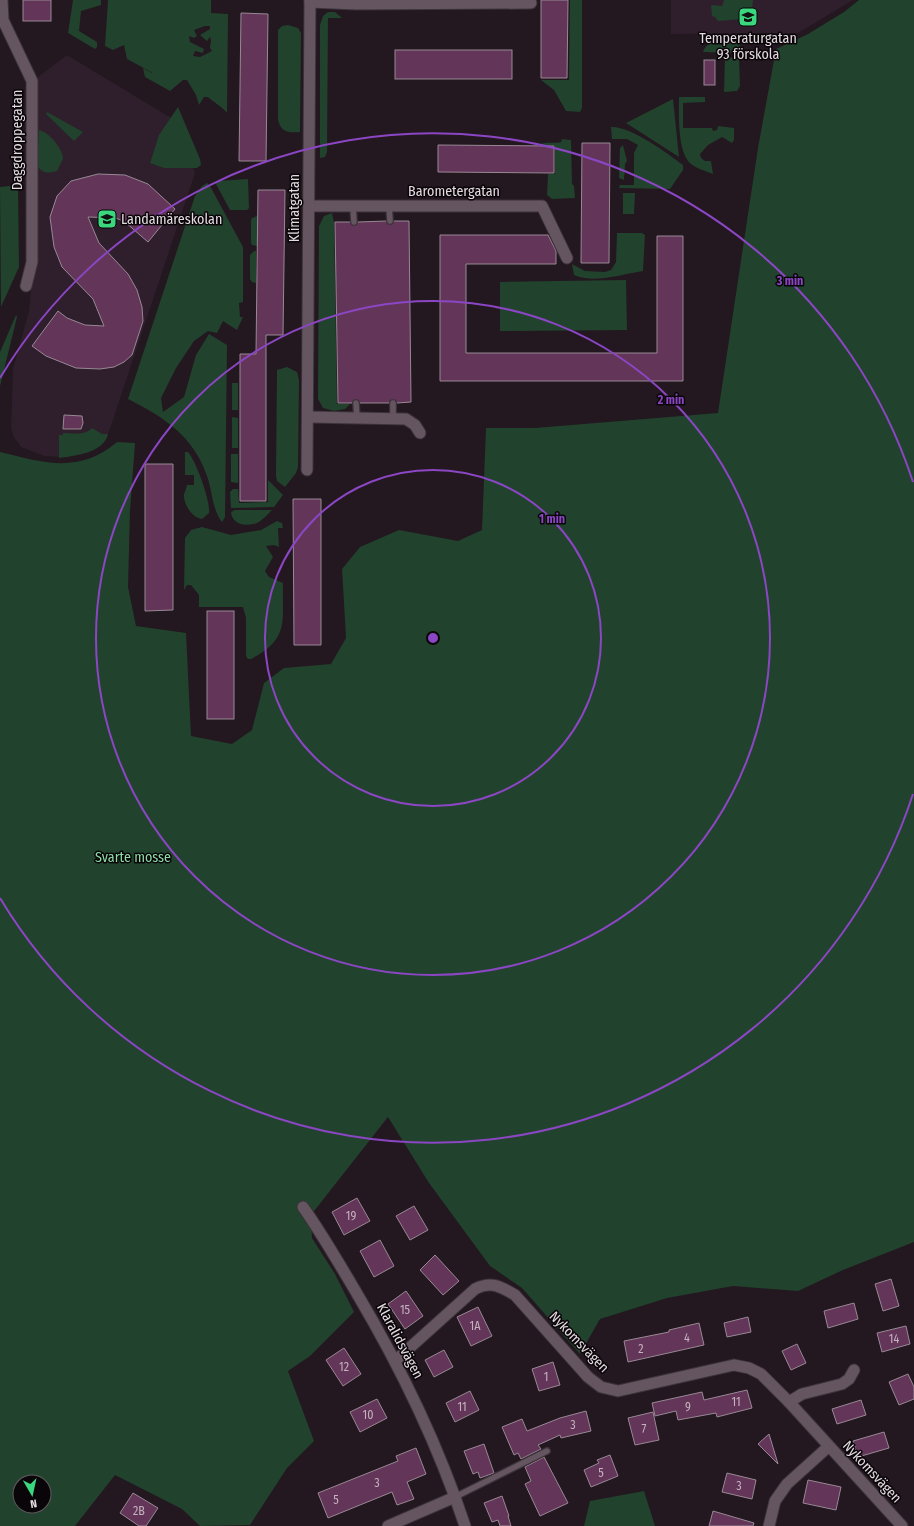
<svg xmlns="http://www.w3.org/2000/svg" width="914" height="1526" font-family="'Fira Sans Condensed',sans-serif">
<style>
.built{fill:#2f1e2b}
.green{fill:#21422c;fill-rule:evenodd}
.building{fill:#633659;stroke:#988894}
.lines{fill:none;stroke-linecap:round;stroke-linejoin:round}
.lane-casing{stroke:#3c3339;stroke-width:8}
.street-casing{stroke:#3c3339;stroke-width:13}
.lane{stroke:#655560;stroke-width:5.5}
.street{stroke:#655560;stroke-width:11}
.ring{fill:none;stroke:#8b46c4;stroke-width:2}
.labels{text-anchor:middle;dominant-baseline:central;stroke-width:3;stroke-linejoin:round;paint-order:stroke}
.number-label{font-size:12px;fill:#c4b2bf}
.poi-label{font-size:14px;fill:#e4dbe1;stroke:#090508}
.street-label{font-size:14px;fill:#e4dbe1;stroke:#090508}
.park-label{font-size:14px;fill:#8cdda6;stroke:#090508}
.centre{fill:#8b46c4;stroke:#090508;stroke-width:2}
.ring-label{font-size:12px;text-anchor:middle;font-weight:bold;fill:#8b46c4;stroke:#090508;stroke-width:3;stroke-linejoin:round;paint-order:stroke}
</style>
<rect width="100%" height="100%" fill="#231720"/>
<g class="built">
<polygon points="671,0 853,0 798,33 671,34"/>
<polygon points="67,55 173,119 195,173 111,426 105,441 60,457 44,456 21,447 14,437 11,428 13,369 29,311 34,256 33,181 38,77"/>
</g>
<g class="green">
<polygon points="73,0 101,0 101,5 81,11 79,31 97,42 97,47 95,49 68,33"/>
<path d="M108,0H211V13L228,14L227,113C222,106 214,103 208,97H204L199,105L196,95L187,80H183L170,91L145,77L143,68L152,73H153L127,59L124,45L113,50L105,46ZM205,26H210V29L200,35L207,41L210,37L211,40L210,48L212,51L200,57L193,56L195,51L203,53L204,49L190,42L189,36L194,38L197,36L194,30Z"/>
<polygon points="570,0 582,0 582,108 580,112 566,111 554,90 541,80 569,80"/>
<polygon points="724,0 753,0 752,12 743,19 718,21 715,17 712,16 711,5 722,6"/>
<path d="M859,0H914V1242L843,1270L798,1291L733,1286L667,1298L600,1319L580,1354L522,1288L490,1266L429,1183L388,1117L311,1215L312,1238L335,1274L354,1312L310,1356L288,1371L314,1441L287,1468L250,1525L200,1526L182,1509L115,1475L75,1526H0V452C45,463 79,474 117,442L135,443L130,511L128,587L136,626L186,633L191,736L232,744L252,730L264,683L284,668L331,664L346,638L342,569L360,547L399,530L458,541L482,530L486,428H535L718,413L758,148L776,49L808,34L844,12ZM20,1482H44V1506H20Z"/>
<polygon points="328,12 335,12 342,18 328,18 327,152 325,157 320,158 320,25 323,16"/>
<path d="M288,25L298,28L301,33L300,132C288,133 280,132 278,119V30L282,26Z"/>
<path d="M736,34H738C740,39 741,49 738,53L703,52C707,40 725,36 736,34Z"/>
<polygon points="725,57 739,58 740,86 737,91 724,92"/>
<path d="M679,97H705V102L683,103V128H712L713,131L717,130L718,126L734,128V140L732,143L722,137L708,145L700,154L701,158L705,161H711L713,174C706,171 697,169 691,164C677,153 679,113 679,97Z"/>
<polygon points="673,99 679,157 626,123"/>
<polygon points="178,107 200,159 201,165 197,168 164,168 150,163 159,135"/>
<polygon points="47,112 49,113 83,132 74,141 46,114"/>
<path d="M611,127C631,126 667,153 683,165V170L670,189L619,188L620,185H634V153L638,145L627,139H612Z"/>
<path d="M39,130C49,132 63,149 63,159L57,171C48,174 40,173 37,164Z"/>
<path d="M562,139L571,140L572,184L574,186L575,198L552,199L547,195L548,174H555V146L539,145C544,141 554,144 561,142Z"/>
<polygon points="623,145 627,161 625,164 624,180 619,178 620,148"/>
<polygon points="248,179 249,208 247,210 230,210 216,184 217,181"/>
<path d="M207,183L210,186L243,247V302L239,303L240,317H243L237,330L223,321L217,333L208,331L194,341L176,368L161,398L163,412L184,397L196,355L209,334L227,345L225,517L222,522C213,511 212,492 208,479C195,437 164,417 128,399L195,196L202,186Z"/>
<polygon points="18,185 19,267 1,307 0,187"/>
<polygon points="623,193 635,193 634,214 623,214"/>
<polygon points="332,213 334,222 337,404 350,404 345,409 334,411 323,408 318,399 319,226 324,216"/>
<polygon points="257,216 257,246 252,245 251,243 251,220 252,218"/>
<path d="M617,233H642L645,235L643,271C623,274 594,284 574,275L572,264L585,271L605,272L611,270L616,262Z"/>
<polygon points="254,251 256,251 256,283 252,282 250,279 250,255"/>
<polygon points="626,280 627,330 500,331 500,282"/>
<polygon points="16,315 17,317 0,386 0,352"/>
<polygon points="287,367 297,372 299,380 298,467 296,473 285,487 277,481 276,476 277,370"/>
<rect x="232" y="383" width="6" height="27"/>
<polygon points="232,417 238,418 238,448 232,448"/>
<path d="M92,428L102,434H108C104,453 74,456 59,458V435H63V433C72,433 85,436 92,428Z"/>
<path d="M185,452H188C196,461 211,502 209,513L202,519C192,518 183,504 184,494C185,492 186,489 187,485H194V475H185Z"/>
<polygon points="231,454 238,454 238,483 231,482"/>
<polygon points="268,480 283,495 274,507 231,508 230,492 233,489 238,489 239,503 268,502"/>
<path d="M235,510H272C268,514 263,520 257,523C246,527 232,525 231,512Z"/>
<path d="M277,521L282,523L283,528H278L279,547L274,545L266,546L273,557L265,571L269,577L283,583C282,622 290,638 251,659H248L246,656V618L243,607H199V595L191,585H187L184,590L185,538L191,530L202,527L231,535L261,530Z"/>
<polygon points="644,1491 655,1526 584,1526 590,1501"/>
</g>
<g class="building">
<rect x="23" y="0" width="28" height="21"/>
<polygon points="541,0 568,0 567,78 541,78"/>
<polygon points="241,13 268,14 266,161 239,161"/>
<rect x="395" y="50" width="117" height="29"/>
<rect x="704" y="60" width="11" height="25"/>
<polygon points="582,143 610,143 609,263 581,263"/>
<polygon points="438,145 554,146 554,173 438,172"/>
<polygon points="98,174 125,175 148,184 175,209 148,242 125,222 116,218 88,217 99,243 128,274 137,290 142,307 143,321 132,355 124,362 114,367 100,369 76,368 46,356 32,346 58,311 67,318 85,325 104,326 93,299 62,267 54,247 50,217 57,196 71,181"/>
<polygon points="258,190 285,190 283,335 266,335 266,501 240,501 240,354 256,354"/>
<polygon points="386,221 390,225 394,221 409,221 411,402 397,403 393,399 389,403 360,403 356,399 352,403 338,403 335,222 350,222 354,226 358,222"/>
<polygon points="440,235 548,235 556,251 556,264 466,264 466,353 657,353 657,236 683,236 683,381 440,381"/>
<polygon points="64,415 82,416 83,423 81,429 63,429"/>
<polygon points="145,464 173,464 173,610 145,611"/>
<polygon points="293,499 321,499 321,645 294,645"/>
<rect x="207" y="611" width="27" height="108"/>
<polygon points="357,1198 370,1221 344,1235 332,1212"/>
<polygon points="414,1206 428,1230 410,1240 396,1216"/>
<polygon points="380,1240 394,1266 374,1277 360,1251"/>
<polygon points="435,1255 459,1281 443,1295 420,1270"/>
<polygon points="891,1279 899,1306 883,1311 875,1284"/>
<polygon points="406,1291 423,1316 405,1329 388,1304"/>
<polygon points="854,1303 858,1319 828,1328 824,1311"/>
<polygon points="478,1307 492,1336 471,1346 457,1317"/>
<polygon points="748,1317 751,1332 727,1337 724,1323"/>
<polygon points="699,1323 704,1345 628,1362 624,1341 669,1332 669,1330"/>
<polygon points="906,1326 910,1344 882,1352 877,1333"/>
<polygon points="797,1344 806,1363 791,1370 782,1351"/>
<polygon points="344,1348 361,1374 343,1386 326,1360"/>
<polygon points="444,1350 453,1367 434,1377 425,1360"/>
<polygon points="553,1362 560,1385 539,1391 532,1369"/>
<polygon points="908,1374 914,1387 914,1399 899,1405 889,1382"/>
<polygon points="747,1390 752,1408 717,1417 716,1413 678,1420 676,1411 655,1416 652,1403 702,1392 704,1400"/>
<polygon points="470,1391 479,1410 455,1422 446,1403"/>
<polygon points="377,1399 387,1418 360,1432 350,1412"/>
<polygon points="861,1400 866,1415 837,1424 832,1409"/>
<polygon points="586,1411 591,1431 561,1438 560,1435 538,1445 541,1449 521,1459 518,1453 514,1455 502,1427 522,1419 527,1431 560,1418"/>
<polygon points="653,1412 659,1440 635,1445 628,1418"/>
<polygon points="884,1432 889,1448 858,1457 853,1441"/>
<polygon points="769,1434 778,1464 758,1444"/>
<polygon points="484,1444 494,1473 480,1478 478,1472 473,1474 464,1451"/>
<polygon points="416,1448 426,1474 407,1482 414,1499 397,1505 392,1492 328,1518 318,1493 398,1461 396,1456"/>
<polygon points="610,1455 618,1476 591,1487 584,1470 599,1463 597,1460"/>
<polygon points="544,1457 568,1503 540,1516 525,1484 531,1481 525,1467"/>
<polygon points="727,1473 756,1480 752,1499 722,1492"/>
<polygon points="808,1480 841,1487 836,1510 803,1503"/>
<polygon points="133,1493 158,1508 146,1526 139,1526 120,1513"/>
<polygon points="502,1496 509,1516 508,1516 511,1526 500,1526 498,1520 492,1522 484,1503"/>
<polygon points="713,1511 754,1523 753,1526 709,1526"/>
</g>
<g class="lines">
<g class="lane-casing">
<g id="lane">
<polyline points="353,206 354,222"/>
<polyline points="389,206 390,221"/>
<polyline points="356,403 357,418"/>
<polyline points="393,403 393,417"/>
<polyline points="455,1497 547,1451"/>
</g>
</g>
<g class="street-casing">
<g id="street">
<polyline points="2,0 3,20 32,81 32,262 26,286"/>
<polyline points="310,2 356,4 531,3"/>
<polyline points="309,206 542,206 567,258"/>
<polyline points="308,417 406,419 415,425 420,433"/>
<polyline points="307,470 310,0"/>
<path d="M303,1207C322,1234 339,1263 356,1292C400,1366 438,1444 465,1526"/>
<path d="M395,1361L475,1289C491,1281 500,1286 515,1295L588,1377L601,1387L618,1391L734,1365L749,1368L761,1374L789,1402L902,1526"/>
<polyline points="789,1402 802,1394 842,1384 849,1379 854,1370"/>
<polyline points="388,1526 455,1497"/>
<polyline points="769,1526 775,1501 787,1484 828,1447"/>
</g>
</g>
<use href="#lane" class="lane"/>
<use href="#street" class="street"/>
</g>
<g class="ring">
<circle cx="433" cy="638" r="168"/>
<circle cx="433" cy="638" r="337"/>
<path d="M913 794A505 505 0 0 1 0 898M0 378A505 505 0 0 1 913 482"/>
</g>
<defs>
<g id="school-square" transform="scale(1)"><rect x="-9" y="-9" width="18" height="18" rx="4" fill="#3ad77f" stroke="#090508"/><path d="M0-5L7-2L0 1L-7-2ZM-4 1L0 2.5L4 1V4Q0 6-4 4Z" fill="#111"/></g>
</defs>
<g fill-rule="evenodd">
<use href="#school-square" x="748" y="17"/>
<use href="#school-square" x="107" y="219"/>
</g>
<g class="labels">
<g class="number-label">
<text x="351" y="1216">19</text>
<text x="405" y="1310">15</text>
<text x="475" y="1326">1A</text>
<text x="687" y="1338">4</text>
<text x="894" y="1339">14</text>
<text x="641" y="1349">2</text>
<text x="344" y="1367">12</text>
<text x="546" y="1377">1</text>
<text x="736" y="1402">11</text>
<text x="462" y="1407">11</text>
<text x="688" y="1407">9</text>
<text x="368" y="1415">10</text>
<text x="573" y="1425">3</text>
<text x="644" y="1429">7</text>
<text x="601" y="1473">5</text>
<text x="377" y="1483">3</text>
<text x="739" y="1486">3</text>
<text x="336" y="1500">5</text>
<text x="139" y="1511">2B</text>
</g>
<g class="poi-label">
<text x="748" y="38">Temperaturgatan<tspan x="748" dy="16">93 förskola</tspan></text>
<text x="121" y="219" text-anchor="start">Landamäreskolan</text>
</g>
<g class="street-label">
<text transform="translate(17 140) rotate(-90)">Daggdroppegatan</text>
<text x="454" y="191">Barometergatan</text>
<text transform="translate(294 208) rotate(-90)">Klimatgatan</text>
<text transform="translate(400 1341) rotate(62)">Klaralidsvägen</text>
<text transform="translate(579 1342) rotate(46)">Nykomsvägen</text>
<text transform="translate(872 1472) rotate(47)">Nykomsvägen</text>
</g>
<g class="park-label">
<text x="133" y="857">Svarte mosse</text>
</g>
</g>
<circle cx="433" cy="638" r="6" class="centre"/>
<g class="ring-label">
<text x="790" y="285">3 min</text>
<text x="671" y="404">2 min</text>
<text x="552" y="523">1 min</text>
</g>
<g transform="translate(32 1494) rotate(171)"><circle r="19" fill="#090508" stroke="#615b5f"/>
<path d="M0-3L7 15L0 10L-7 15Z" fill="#3ad77f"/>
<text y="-6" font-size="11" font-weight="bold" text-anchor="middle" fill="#e4dbe1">N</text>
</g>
</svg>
